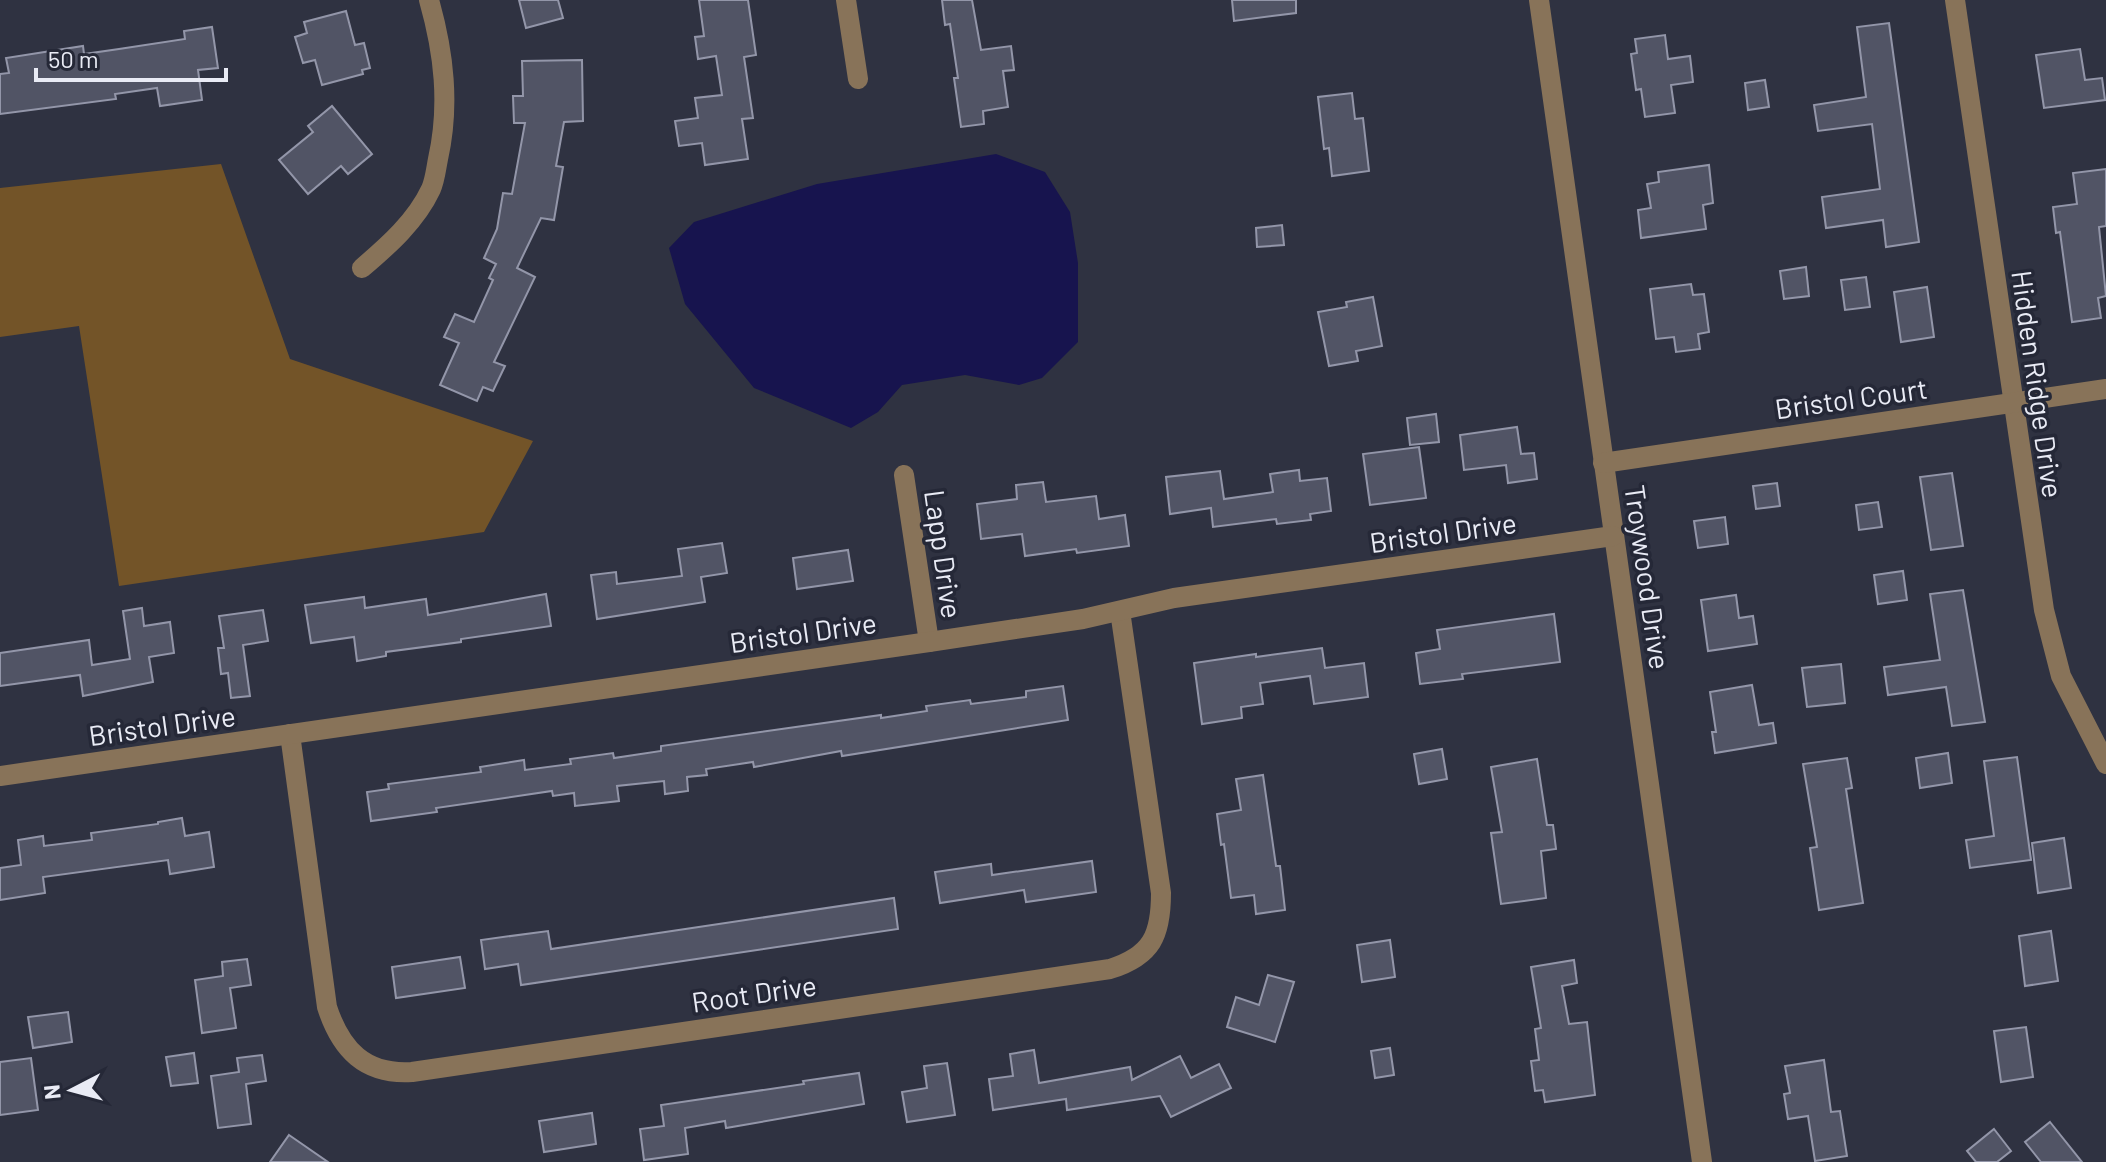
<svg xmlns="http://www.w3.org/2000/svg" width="2106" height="1162" font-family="Barlow,sans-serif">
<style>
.green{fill:#735428}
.water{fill:#17144e}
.building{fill:#515465;stroke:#9396a9;stroke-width:2}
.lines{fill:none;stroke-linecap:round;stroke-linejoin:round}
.minor{stroke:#887359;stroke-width:20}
.labels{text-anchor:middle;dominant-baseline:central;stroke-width:7;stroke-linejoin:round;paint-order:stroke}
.street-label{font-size:28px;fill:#e9ebf5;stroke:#252837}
</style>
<rect width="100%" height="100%" fill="#2f3241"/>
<polygon class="green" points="221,164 290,359 533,441 484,532 119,586 79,326 0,337 0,188"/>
<polygon class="water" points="996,154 1045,172 1070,212 1078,263 1078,342 1042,378 1019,385 965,375 902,385 878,412 851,428 754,388 685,304 669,248 694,222 817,184"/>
<g class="building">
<polygon points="519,0 558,0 563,18 526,28"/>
<polygon points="699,0 748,0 756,55 744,57 753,118 742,119 748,159 705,165 702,143 679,146 675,121 698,118 695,98 722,95 716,56 698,59 695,37 704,36"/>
<polygon points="942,0 972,0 981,50 1011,46 1014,70 1003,71 1008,107 983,111 984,124 961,127 954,78 958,78 950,24 945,25"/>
<polygon points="1232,0 1296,0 1296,13 1234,21"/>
<polygon points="346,11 355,45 364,43 370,68 362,70 363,74 322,85 315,60 303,63 295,37 307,33 304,22"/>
<polygon points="1889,23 1919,242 1886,247 1883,220 1826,228 1822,197 1880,189 1872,124 1818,131 1814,105 1866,97 1857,27"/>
<polygon points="212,27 218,68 198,70 202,100 160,106 157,88 115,94 116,99 0,114 0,74 9,73 6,58 83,46 84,54 119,49 185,39 184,31"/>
<polygon points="1665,35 1668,59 1690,56 1693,82 1671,85 1675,113 1645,117 1641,89 1636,90 1631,54 1637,53 1635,39"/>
<polygon points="2080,49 2085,80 2102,78 2105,100 2044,108 2036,55"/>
<polygon points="582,60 583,121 564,122 556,166 563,167 554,220 541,218 517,268 535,277 494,362 505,366 493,391 483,387 477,401 440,385 459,343 444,337 455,314 474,322 493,280 489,278 496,264 484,258 497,229 503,193 512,194 525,123 514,123 513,96 523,96 522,61"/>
<polygon points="1765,80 1769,107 1748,110 1745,83"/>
<polygon points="1352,93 1355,119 1363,118 1369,171 1332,176 1329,148 1324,149 1318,97"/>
<polygon points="332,106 372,154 348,174 341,166 308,194 279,160 313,132 308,126"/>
<polygon points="1709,165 1713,203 1703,205 1706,229 1641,238 1638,210 1651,208 1647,184 1659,182 1658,172"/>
<polygon points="2106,169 2106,226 2099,227 2106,296 2098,298 2101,318 2072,322 2060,232 2056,233 2053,207 2077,204 2073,173"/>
<polygon points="1282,225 1284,245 1257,247 1256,228"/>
<polygon points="1806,267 1809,296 1784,299 1780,271"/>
<polygon points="1866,277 1870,307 1845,310 1841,280"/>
<polygon points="1691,284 1693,295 1704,294 1709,332 1698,334 1700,349 1676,352 1674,337 1656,339 1650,289"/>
<polygon points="1927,287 1934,337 1901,342 1894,292"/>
<polygon points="1373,297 1382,346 1356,351 1358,361 1329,366 1318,312 1347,307 1346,302"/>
<polygon points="1436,414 1439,442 1410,445 1407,418"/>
<polygon points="1517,427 1521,454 1534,453 1537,479 1508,483 1506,465 1464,470 1460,435"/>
<polygon points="1419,447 1426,498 1370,505 1363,454"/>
<polygon points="1299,470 1300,481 1327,478 1331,511 1310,514 1311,520 1277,524 1276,519 1213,527 1211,508 1170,514 1166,477 1220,471 1224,499 1273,492 1270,474"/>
<polygon points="1952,473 1963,546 1931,550 1920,477"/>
<polygon points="1043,482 1046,502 1096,496 1099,519 1125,515 1129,546 1077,553 1076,549 1025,556 1022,534 981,539 977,504 1017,499 1016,485"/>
<polygon points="1777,483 1780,506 1756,509 1753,486"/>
<polygon points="1878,502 1882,527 1859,530 1856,505"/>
<polygon points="1725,517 1728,544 1698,548 1694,521"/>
<polygon points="722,543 727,573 701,577 705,602 597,619 591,575 616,572 617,584 682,576 678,549"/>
<polygon points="848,550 853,581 797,589 793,558"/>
<polygon points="1903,571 1907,600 1878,604 1874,575"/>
<polygon points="1963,590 1985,722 1952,726 1946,687 1888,695 1884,667 1940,660 1930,594"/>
<polygon points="546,594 551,626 461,639 461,642 386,652 386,656 357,661 354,637 311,643 305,605 364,597 365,608 426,599 428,615"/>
<polygon points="1736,595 1739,618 1753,616 1757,644 1708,651 1701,600"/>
<polygon points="142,608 144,626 170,622 174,653 149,657 153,682 83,696 80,675 0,686 0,653 89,640 92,665 130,659 123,611"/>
<polygon points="263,610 268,641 243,645 250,696 231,698 228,673 221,674 218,648 224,648 219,616"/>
<polygon points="1554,614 1560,662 1462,674 1463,679 1420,684 1416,653 1440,649 1437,630"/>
<polygon points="1322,648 1325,668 1364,663 1368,697 1314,704 1310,676 1260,683 1263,704 1241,707 1242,718 1202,724 1194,663 1256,654 1256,657"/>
<polygon points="1841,664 1845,703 1807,707 1802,668"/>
<polygon points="1752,685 1759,725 1773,723 1776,743 1715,753 1712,732 1716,732 1710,692"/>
<polygon points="1063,686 1068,720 842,756 841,751 754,767 753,762 706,769 707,775 687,777 688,791 665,794 664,781 617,786 619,801 575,806 574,793 553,796 552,791 436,808 437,812 371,821 367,792 389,789 388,784 481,772 480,767 524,760 525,770 571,764 570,759 613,753 614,758 661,751 661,746 881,715 881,718 927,711 926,706 970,700 971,704 1026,697 1026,691"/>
<polygon points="1442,749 1447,779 1419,784 1414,754"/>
<polygon points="1948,753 1952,783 1920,788 1916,758"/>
<polygon points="2017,757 2031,860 1970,868 1966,840 1994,836 1984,761"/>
<polygon points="1847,758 1852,788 1846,789 1863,903 1819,910 1810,848 1817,847 1803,764"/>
<polygon points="1537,759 1547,825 1553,825 1556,849 1541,851 1546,898 1501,904 1491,833 1502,832 1491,767"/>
<polygon points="1263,775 1276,866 1280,866 1285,910 1256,914 1254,895 1231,898 1224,844 1221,845 1217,814 1241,810 1236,779"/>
<polygon points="182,818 185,836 209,832 214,867 170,874 168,860 43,877 45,893 0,900 0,868 21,865 18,840 43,836 44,846 92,840 91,833 158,824 158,822"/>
<polygon points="2064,838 2071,888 2038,893 2032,843"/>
<polygon points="1092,861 1096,892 1026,902 1024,890 940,903 935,872 991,864 992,875"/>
<polygon points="894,898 898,929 521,985 518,964 485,969 481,940 548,931 551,949"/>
<polygon points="2051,931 2058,981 2025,986 2019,936"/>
<polygon points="1390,940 1395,977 1362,982 1357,945"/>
<polygon points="460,957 465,988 396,998 392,967"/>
<polygon points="247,959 251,985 230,988 236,1028 202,1033 195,980 223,976 222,962"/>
<polygon points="1574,960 1577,983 1562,986 1569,1024 1587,1022 1595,1095 1545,1102 1543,1090 1535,1091 1531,1061 1539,1060 1535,1029 1541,1028 1531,967"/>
<polygon points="1268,975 1294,982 1275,1042 1227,1027 1236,997 1259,1005"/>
<polygon points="68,1012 72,1042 33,1048 28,1017"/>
<polygon points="2026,1027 2033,1077 2001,1082 1994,1031"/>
<polygon points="1390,1048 1394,1075 1375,1078 1371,1051"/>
<polygon points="1034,1050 1039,1083 1130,1067 1132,1080 1180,1056 1191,1078 1219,1064 1231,1088 1171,1117 1160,1096 1067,1110 1066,1099 993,1110 989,1079 1013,1076 1010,1054"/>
<polygon points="194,1053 198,1083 171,1086 166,1057"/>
<polygon points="262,1055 266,1081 246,1084 251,1124 218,1128 211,1076 239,1072 237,1058"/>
<polygon points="31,1058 38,1110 0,1115 0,1062"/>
<polygon points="1824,1060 1831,1112 1840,1111 1847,1156 1815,1161 1808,1116 1788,1119 1784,1094 1790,1093 1785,1066"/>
<polygon points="947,1063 955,1115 907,1122 902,1092 927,1088 924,1066"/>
<polygon points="859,1073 864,1104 726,1128 725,1121 685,1128 688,1154 644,1160 640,1129 664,1126 661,1105 804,1084 803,1081"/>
<polygon points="592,1113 596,1144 544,1152 539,1121"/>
<polygon points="2050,1122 2082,1162 2041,1162 2025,1142"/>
<polygon points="1994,1129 2011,1151 1997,1162 1976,1162 1967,1151"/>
<polygon points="289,1135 328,1162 270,1162"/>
</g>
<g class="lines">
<g class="minor">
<polyline points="846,0 858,79"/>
<polyline points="1539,0 1702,1162"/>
<polyline points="1955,0 2044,610 2061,676 2106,764"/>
<path d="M362,268C389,245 416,221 431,189C435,180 436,169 438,159C450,105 444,53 429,0"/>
<polyline points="1603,463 2106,389"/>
<polyline points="904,475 929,642"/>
<path d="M290,734L327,1007C341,1050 365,1075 412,1072L1110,969C1152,956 1161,935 1161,893L1120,611"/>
<polyline points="0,776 929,642 1083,619 1174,598 1613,536"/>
</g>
</g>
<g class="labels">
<g class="street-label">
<text transform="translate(2038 384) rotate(82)">Hidden Ridge Drive</text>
<text transform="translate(1851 398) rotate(-8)">Bristol Court</text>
<text transform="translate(1443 532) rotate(-8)">Bristol Drive</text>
<text transform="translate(944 554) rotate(82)">Lapp Drive</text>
<text transform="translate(1648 577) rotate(82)">Troywood Drive</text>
<text transform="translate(803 632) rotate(-8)">Bristol Drive</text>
<text transform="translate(162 725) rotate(-8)">Bristol Drive</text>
<text transform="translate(754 993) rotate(-8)">Root Drive</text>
</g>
</g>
<g transform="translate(72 1090) rotate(264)" stroke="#252837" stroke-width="6" paint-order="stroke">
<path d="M0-6L14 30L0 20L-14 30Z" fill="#e9ebf5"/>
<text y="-12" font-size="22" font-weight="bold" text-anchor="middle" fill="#e9ebf5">N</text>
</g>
<path d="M36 68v12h190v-12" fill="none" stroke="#e9ebf5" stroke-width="4"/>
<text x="48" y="68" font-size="24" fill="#e9ebf5" stroke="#252837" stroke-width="6" paint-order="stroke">50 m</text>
</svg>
